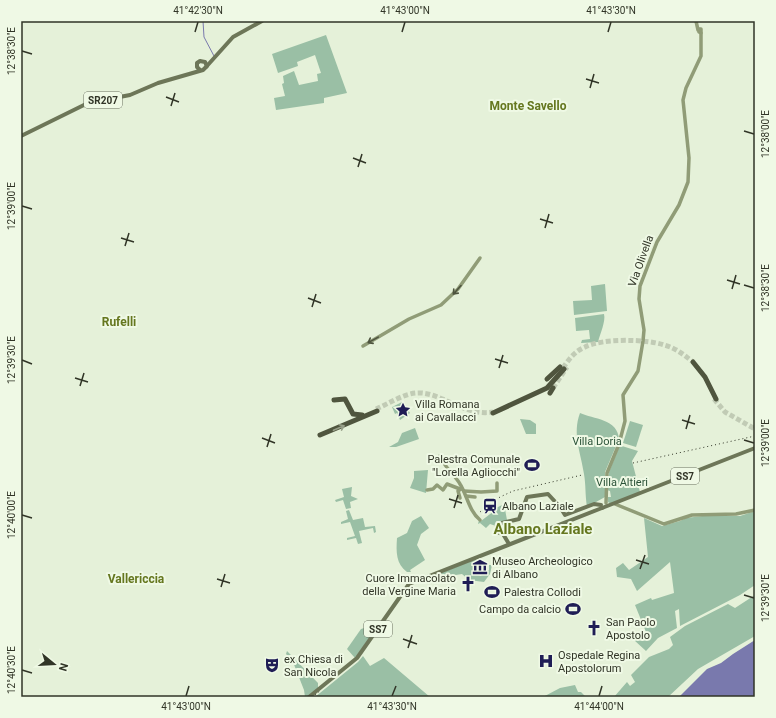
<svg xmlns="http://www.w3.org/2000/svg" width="776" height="718" font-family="Roboto,sans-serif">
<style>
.green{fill:#9abfa5}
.water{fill:#7979ad}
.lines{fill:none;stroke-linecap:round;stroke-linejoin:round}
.stream{stroke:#7979ad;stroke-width:1}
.highway-tunnel{stroke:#c1cbb5;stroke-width:5;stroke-dasharray:5 2.5;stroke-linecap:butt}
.secondary{stroke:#909c77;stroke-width:3.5}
.primary{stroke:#6d7658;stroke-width:4}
.highway{stroke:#4f553e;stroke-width:5}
.rail{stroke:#313527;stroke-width:1;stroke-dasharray:1 3;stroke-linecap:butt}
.oneway{stroke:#4e543f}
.oneway2{stroke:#979f89}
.ticks{fill:none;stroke:#313527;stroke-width:1.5}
.labels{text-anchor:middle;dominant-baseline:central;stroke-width:4;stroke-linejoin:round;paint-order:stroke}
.shield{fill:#eff9e5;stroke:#6a7060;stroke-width:1}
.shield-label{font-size:10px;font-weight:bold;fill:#313527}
.street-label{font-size:11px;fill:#313527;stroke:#eff9e5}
.poi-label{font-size:11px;fill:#313527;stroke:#eff9e5;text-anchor:start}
.park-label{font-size:11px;fill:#2b5238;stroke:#eff9e5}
.neighbourhood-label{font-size:12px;font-weight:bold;fill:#65771f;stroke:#eff9e5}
.district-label{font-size:15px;font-weight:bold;fill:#65771f;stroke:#eff9e5}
.neatline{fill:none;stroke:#313527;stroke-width:1.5}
.ticks-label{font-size:10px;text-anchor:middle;fill:#313527}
</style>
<rect width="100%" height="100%" fill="#e5f1d9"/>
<g class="green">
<polygon points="326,35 347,93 324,98 324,103 276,110 274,98 285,96 282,84 284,83 283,76 294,71 299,85 318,81 317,74 321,73 315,55 297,62 298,66 278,73 272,54"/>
<polygon points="605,284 607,311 574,315 573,301 592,300 591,286"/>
<path d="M604,314C606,321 600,334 598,342L581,343L582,340L590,339L589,330L576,331L575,318Z"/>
<polygon points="402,402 410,413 400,420 397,413 395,414 392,407"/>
<path d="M580,413C593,419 618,419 619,439L605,472V497L587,507C585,494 586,486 584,474C581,453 572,434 580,413Z"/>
<polygon points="520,419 530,420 536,424 536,434 526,434"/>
<polygon points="630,421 643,425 636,447 623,443"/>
<polygon points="415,428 419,439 396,447 389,447 398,442 402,433"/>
<polygon points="622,446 638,451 632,461 640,492 611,504 608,502 608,497 611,497 610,491 607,490 609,472 619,447"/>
<polygon points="428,470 426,493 410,488 414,478 414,471"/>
<polygon points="352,487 351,496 358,499 350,502 351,508 346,509 343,500 336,502 335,500 344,497 342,489"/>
<polygon points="504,504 507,520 496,526 490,524 486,528 480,523 478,524 479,520 481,521 494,511 494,509"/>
<polygon points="349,510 353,520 363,518 365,527 375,526 376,532 374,533 373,528 359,531 362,543 358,544 356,538 347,540 347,538 355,536 350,522 341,524 341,522 348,519 346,511"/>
<polygon points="755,511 755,585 740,595 680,626 679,609 675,611 677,628 658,638 646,651 634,640 635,636 646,632 635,605 651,598 652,600 674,593 670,562 637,591 631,579 617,577 616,568 623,563 629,570 648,557 644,518 662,526 680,521 686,518 702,516 740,516"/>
<path d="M421,516L429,528L421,534L417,545L425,560L410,570L411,572H407C396,564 396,552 397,538L407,533L412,521Z"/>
<polygon points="476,559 478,564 475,566 480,576 484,574 484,571 489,570 489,565 492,565 490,574 484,582 469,580 462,574 443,577 441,573"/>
<polygon points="755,595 755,636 698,669 668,697 614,697 627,682 630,686 635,682 631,675 649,657 669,649 673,645 670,637 685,626 728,604 735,608"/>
<polygon points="374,625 377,627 355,658 347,649 361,629"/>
<polygon points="287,651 318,683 318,688 307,697 305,697 304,690 293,662 286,654"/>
<polygon points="363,656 370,666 384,658 430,697 315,697 358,662"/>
<polygon points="575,685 578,692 581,692 586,697 543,697 560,688"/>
</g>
<polygon class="water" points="755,640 755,697 679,697 707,669 721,663 733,654"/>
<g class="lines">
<polyline class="stream" points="203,21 204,37 214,56"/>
<g class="highway-tunnel">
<path d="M563,368C569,359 575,351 585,347C602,338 647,339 664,345C676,348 684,355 693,362"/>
<polyline points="553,388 567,367"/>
<polyline points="714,399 725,412 755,429"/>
<path d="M376,409C388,404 403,394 416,393C441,391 464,417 493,412"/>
</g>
<g class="secondary">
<polyline points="696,21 698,30"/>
<polygon points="699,29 701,29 701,33 699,32"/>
<polyline points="363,346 409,319 441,305 458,289 480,258"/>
<path d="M440,456C444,467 454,474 460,484C467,495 469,511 480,520"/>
<polyline points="427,490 433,489 437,485 443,490 447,484 460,489"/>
<polyline points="464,491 481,492 497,491 497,483"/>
<polyline points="466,496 475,497"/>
<polyline points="460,498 458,491 461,489"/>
<polyline points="606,503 607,473 619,444 625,421 623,395 638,371 643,341 644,330 639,299 640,286 657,242 679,205 688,182 689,158 683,100 686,88 701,56 701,33"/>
<polyline points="615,504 664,524 692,515 736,514 755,510"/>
</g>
<g class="primary">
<polyline points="206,67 233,37 262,21"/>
<polyline points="21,136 88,103 130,95 158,83 203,70 207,66 205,62 200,61 197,63 197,67 200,70"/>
<polyline points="602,508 755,448"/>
<polyline points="509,544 503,534 497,532 496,527 502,523 519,519 527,497 548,494 560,507 565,515 594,504 601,505"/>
<polyline points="309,697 357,658 409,584 602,508"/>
</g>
<g class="highway">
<polyline points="693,362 705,377 716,399"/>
<polyline points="547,379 560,367"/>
<polyline points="550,393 553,388"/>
<polyline points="334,400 345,399 353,414 362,415"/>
<polyline points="493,413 547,388 564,369"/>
<polyline points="320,435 377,411"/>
</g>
<g class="rail">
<polyline points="633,463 755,436"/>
<polyline points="480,512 500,497 513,491 582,475"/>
<polyline points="312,697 320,691"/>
</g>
</g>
<defs><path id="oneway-shaft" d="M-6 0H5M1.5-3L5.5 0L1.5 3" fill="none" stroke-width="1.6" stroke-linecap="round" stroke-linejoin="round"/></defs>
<g class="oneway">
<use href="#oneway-shaft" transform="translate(457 290) rotate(132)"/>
<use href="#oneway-shaft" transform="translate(373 340) rotate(151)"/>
</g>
<use class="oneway2" href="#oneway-shaft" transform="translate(339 428) rotate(-23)"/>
<path class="ticks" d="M195,32L198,22M402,32L405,22M608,32L611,22M22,51L32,54M586,79L599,83M590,88L594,74M166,97L179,102M171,106L175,93M744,131L754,134M353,158L366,163M358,167L362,154M22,206L32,209M540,219L553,223M545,228L549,214M121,238L134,242M125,246L129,233M727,280L740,284M744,285L754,288M732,289L736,275M308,298L321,303M312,307L316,294M495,359L508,363M22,360L32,364M499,368L503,355M75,378L88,382M80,386L84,373M682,420L695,424M686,429L690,415M262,438L275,443M744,440L754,443M267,447L271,434M449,499L462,503M454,508L458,495M22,515L32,518M636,560L649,564M640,569L645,555M217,579L230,583M221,587L225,574M744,595L754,598M403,639L417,644M408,648L412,635M22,670L32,673M186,696L189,686M392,696L396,686M599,696L602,686"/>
<defs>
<g id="sight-bare" transform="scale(1.2)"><path d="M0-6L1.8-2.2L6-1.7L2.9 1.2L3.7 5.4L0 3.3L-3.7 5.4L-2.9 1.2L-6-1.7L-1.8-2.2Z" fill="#1f1d55" stroke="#eff9e5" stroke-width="2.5" paint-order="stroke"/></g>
<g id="stadium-bare" transform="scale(1.2)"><path d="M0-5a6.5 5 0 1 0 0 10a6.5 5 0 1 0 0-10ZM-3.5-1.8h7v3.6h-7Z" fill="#1f1d55" stroke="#eff9e5" stroke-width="2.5" paint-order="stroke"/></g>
<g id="station-bare" transform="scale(1.2)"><path d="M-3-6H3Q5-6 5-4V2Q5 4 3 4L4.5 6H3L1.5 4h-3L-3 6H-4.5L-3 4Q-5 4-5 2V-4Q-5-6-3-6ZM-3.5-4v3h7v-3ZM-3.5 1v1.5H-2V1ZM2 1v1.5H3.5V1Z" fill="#1f1d55" stroke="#eff9e5" stroke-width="2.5" paint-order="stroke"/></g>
<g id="museum-bare" transform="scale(1.2)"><path d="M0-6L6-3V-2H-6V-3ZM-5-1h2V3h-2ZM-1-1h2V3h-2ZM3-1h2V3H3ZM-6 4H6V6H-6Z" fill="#1f1d55" stroke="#eff9e5" stroke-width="2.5" paint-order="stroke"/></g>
<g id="church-bare" transform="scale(1.2)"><path d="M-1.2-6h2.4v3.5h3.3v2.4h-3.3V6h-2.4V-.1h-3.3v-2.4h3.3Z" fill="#1f1d55" stroke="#eff9e5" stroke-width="2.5" paint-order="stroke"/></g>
<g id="hospital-bare" transform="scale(1.2)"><path d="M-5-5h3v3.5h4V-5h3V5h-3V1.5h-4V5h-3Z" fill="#1f1d55" stroke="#eff9e5" stroke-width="2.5" paint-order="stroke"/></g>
<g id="theatre-bare" transform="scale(1.2)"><path d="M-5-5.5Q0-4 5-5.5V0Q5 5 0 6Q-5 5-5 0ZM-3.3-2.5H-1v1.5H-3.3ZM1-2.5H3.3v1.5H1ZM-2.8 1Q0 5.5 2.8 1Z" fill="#1f1d55" stroke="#eff9e5" stroke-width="2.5" paint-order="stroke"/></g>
</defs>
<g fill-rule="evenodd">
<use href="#sight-bare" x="403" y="410"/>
<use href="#stadium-bare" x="532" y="465"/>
<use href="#station-bare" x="490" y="506"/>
<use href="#museum-bare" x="480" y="567"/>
<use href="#church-bare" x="468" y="584"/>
<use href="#stadium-bare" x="492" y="592"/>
<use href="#stadium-bare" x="573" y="609"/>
<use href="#church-bare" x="594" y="628"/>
<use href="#hospital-bare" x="546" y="661"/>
<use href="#theatre-bare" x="272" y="665"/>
</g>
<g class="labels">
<g class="shield">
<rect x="84" y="92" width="38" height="16" rx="3"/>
<rect x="671" y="468" width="28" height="16" rx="3"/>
<rect x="364" y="621" width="28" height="16" rx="3"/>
</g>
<g class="shield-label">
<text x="103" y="100">SR207</text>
<text x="685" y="476">SS7</text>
<text x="378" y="629">SS7</text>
</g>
<g class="street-label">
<text transform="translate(641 261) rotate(-70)">Via Olivella</text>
</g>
<g class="poi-label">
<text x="415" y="404">Villa Romana<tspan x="415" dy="13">ai Cavallacci</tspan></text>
<text x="520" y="459" text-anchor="end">Palestra Comunale<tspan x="520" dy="13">"Lorella Agliocchi"</tspan></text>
<text x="502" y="506">Albano Laziale</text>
<text x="492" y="561">Museo Archeologico<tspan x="492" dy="13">di Albano</tspan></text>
<text x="456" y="578" text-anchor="end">Cuore Immacolato<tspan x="456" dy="13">della Vergine Maria</tspan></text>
<text x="504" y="592">Palestra Collodi</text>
<text x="561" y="609" text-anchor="end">Campo da calcio</text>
<text x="606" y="622">San Paolo<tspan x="606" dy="13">Apostolo</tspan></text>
<text x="558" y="655">Ospedale Regina<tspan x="558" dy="13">Apostolorum</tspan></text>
<text x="284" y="659">ex Chiesa di<tspan x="284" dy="13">San Nicola</tspan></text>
</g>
<g class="park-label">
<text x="597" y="441">Villa Doria</text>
<text x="622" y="482">Villa Altieri</text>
</g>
<g class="neighbourhood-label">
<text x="528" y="106">Monte Savello</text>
<text x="119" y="322">Rufelli</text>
<text x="136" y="579">Vallericcia</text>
</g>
<g class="district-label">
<text x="543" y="529">Albano Laziale</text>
</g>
</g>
<rect width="776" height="718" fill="none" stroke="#eff9e5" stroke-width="44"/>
<g transform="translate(54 664) rotate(108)" stroke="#eff9e5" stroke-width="3" paint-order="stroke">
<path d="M0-3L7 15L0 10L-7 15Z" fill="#313527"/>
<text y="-6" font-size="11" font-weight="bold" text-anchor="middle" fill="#313527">N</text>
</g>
<rect x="22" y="22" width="732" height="674" class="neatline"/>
<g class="ticks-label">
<text x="198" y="14">41°42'30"N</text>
<text x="405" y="14">41°43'00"N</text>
<text x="611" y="14">41°43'30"N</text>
<text transform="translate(11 51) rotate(-90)" y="4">12°38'30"E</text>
<text transform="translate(765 134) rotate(-90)" y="4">12°38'00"E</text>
<text transform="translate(11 206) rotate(-90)" y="4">12°39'00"E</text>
<text transform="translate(765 288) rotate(-90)" y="4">12°38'30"E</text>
<text transform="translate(11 360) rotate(-90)" y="4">12°39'30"E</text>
<text transform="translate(765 443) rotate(-90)" y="4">12°39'00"E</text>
<text transform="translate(11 515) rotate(-90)" y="4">12°40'00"E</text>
<text transform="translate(765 598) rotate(-90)" y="4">12°39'30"E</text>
<text transform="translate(11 670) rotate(-90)" y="4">12°40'30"E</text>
<text x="186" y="710">41°43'00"N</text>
<text x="392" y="710">41°43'30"N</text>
<text x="599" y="710">41°44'00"N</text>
</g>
</svg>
